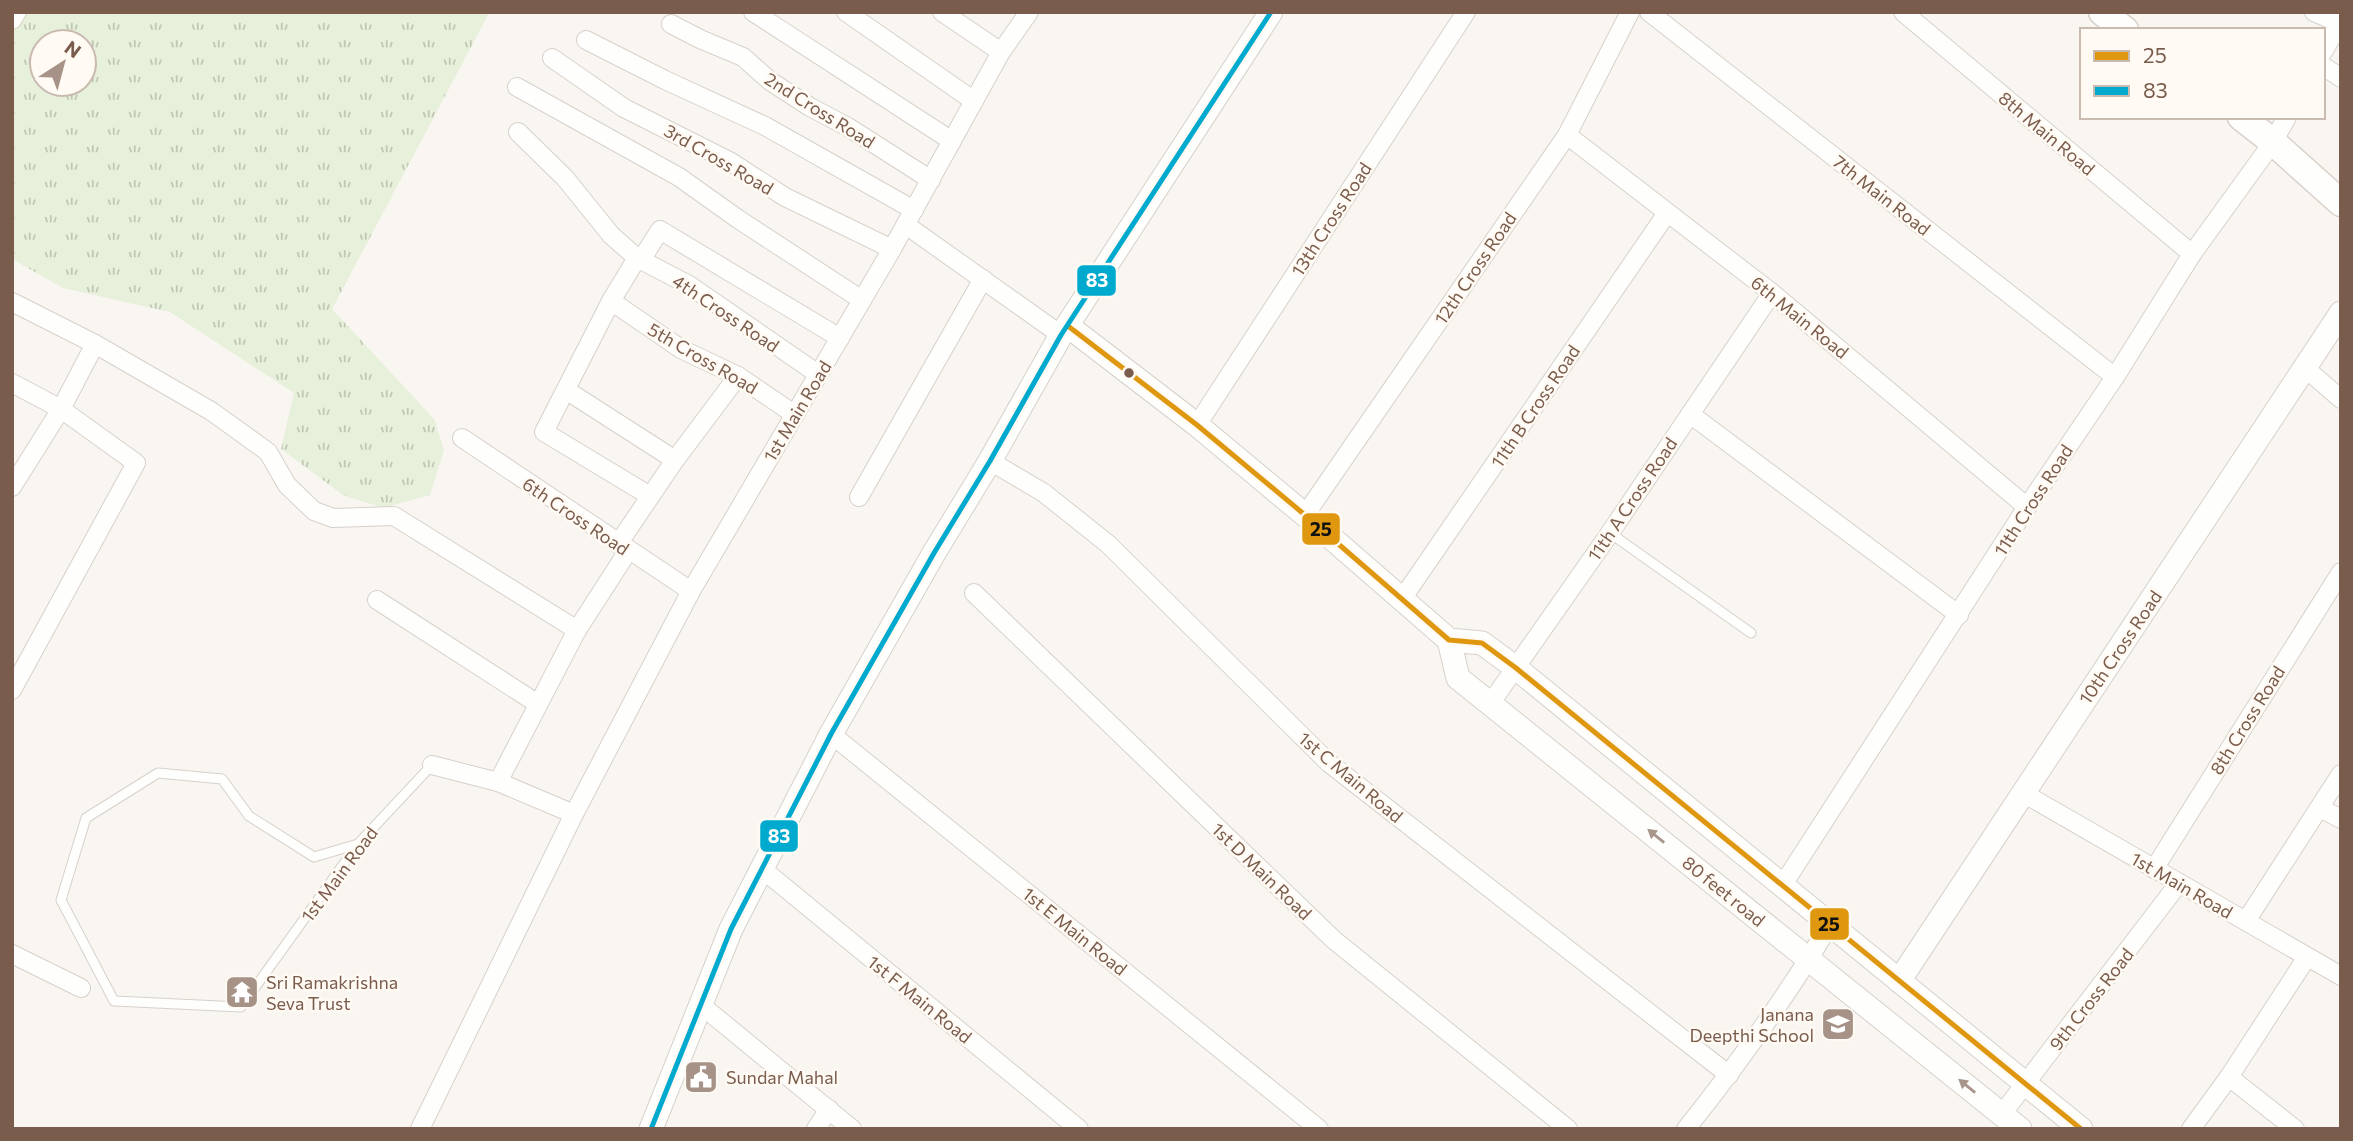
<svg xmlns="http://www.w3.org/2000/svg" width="2353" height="1141" font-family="Commissioner,sans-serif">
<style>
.grass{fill:url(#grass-tufts);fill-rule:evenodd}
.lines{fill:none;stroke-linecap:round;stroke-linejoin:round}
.service-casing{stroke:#d7d1cb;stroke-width:11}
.minor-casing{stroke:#d7d1cb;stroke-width:20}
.tertiary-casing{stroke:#d7d1cb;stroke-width:25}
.secondary-casing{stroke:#d9d2cb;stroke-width:29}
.service{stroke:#fefefd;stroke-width:9}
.minor{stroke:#fefefd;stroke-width:18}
.tertiary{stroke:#fefefd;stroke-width:23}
.secondary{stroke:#fefefd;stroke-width:26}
.bus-1-casing{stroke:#fffaf3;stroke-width:10}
.bus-2-casing{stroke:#fffaf3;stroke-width:10}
.bus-1{stroke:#de970f;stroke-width:5}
.bus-2{stroke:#00a9ce;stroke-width:5}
.oneway{fill:#a8958b}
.bus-dot{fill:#7a5c4d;stroke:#fffaf3;stroke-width:2.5}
.labels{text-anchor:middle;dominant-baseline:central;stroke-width:5;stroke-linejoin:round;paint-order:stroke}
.street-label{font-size:18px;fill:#7a5c4d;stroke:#fffaf3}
.poi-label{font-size:18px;fill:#7a5c4d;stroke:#fffaf3;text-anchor:start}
.line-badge{stroke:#fffaf3;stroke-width:2.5}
.badge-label{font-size:19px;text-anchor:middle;font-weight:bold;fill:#fff}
.pale-badge-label{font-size:19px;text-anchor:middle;font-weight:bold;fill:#111}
</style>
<defs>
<pattern id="grass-tufts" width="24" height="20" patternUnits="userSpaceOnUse" patternTransform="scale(1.75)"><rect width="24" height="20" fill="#e7f0db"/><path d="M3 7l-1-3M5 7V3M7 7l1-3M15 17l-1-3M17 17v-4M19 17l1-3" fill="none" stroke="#c0c6b4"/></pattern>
</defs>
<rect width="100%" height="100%" fill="#f9f5f0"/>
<path class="grass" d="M24,12H493L488,15L332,309L434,419L444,450L430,495L383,508L343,495L281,449L294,393L170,312L63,288L12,259V34ZM42,42H84V84H42Z"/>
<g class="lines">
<g class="service-casing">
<g id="service">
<polyline points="1610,533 1751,633"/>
<polyline points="358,844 314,857 249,816 222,779 158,773 86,818 61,900 114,1001 241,1007 358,844 432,765"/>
</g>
</g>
<g class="minor-casing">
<g id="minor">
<polyline points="753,12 952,141"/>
<polyline points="846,12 974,101"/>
<polyline points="942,12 1001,52"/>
<polyline points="1649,12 2115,377"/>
<polyline points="1903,12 2192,254"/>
<polyline points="2314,12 2339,23"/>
<polyline points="12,20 17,12"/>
<polyline points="671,24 700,39 743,57 770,81 810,107 848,127 931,180"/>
<polyline points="586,40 665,80 765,126 914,210"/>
<polyline points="2323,52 2341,21"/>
<polyline points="552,58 624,108 731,162 785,197 892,249"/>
<polyline points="2323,66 2341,78"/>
<polyline points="517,87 679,177 738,219 862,300"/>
<polyline points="518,132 565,178 611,235 637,258 689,285 818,374"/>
<polyline points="1567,135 1772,293 2027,507"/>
<polyline points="906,225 1061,335"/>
<polyline points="637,258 611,301 544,432 650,496"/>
<polyline points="641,260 660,230 840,338"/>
<polyline points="611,301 681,349 738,376 794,414"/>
<polyline points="12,302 95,344 211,411 268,452 287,485 314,511 333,518 394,516 577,630 628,551"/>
<polyline points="2305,368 2341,399"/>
<polyline points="12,383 61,409 136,463 12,690"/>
<polyline points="566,390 675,460"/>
<polyline points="1690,414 1959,615"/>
<polyline points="1197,425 1466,12"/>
<polyline points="462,438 691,591"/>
<polyline points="990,461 1044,493 1108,544 1329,763 1729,1075"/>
<polyline points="12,487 61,409 95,344"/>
<polyline points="859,497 983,279"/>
<polyline points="1305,515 1567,135 1630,12"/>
<polyline points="618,544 675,460 738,376"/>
<polyline points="974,593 1334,940 1568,1129"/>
<polyline points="1402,599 1667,213"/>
<polyline points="377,600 538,704"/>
<polyline points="1490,704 1610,533 1772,293"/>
<polyline points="831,734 1319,1129"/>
<polyline points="432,765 498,782 574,814"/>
<polyline points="498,782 577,630"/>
<polyline points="2023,793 2341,976"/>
<polyline points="2320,808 2341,819"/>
<polyline points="761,868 1079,1129"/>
<polyline points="2154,869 2341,572"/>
<polyline points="1782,886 2027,507 2115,377 2192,254 2273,142 2287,117"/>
<polyline points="2246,921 2341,774"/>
<polyline points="12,954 81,988"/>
<polyline points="701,1005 852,1129"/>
<polyline points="2229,1077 2295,1129"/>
<polyline points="2002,1114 2179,883"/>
<polyline points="420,1129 574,814 691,591 892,249 1001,52 1029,12"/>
<polyline points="816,1129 829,1109"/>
<path d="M1686,1129C1738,1064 1787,996 1830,924"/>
<polyline points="2191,1129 2229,1077 2307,957"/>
</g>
</g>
<g class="tertiary-casing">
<g id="tertiary">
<polyline points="1068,326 1197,425 1305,515 1449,640 1482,643 1516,668 2081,1129"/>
<polyline points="1449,640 1458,678 2020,1129"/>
<polyline points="1899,981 2341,313"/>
<polyline points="651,1129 731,929 831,734 934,553 990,461 1061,335 1271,12"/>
</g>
</g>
<g class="secondary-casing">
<g id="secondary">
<polyline points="2102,12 2125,30"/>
<polyline points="2241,117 2273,142 2341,203"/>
</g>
</g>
<use href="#service" class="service"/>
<use href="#minor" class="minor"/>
<use href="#tertiary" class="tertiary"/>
<use href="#secondary" class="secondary"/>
<g class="bus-1-casing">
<polyline id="bus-1" points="1068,326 1197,425 1305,515 1449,640 1482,643 1516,668 2081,1129"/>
</g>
<g class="bus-2-casing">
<polyline id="bus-2" points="651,1129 731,929 831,734 934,553 990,461 1061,335 1271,12"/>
</g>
<use href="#bus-1" class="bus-1"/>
<use href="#bus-2" class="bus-2"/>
</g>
<defs><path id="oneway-solid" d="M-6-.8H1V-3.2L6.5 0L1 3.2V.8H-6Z" transform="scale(1.75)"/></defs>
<g class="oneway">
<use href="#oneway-solid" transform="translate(1656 836) rotate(-141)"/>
<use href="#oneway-solid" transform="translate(1967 1086) rotate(-141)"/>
</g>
<defs>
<g id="temple-square" transform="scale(1.75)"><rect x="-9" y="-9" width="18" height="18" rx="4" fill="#a69286" stroke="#fffaf3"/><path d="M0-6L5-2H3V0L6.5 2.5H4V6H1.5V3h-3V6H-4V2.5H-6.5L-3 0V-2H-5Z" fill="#fff"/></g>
<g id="school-square" transform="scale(1.75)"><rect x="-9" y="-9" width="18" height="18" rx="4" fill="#a69286" stroke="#fffaf3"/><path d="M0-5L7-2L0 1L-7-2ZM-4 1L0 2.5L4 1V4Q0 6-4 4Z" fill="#fff"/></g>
<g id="civic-square" transform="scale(1.75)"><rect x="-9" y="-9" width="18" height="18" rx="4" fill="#a69286" stroke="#fffaf3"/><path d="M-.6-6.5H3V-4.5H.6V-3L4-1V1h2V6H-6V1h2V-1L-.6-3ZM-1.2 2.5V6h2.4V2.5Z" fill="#fff"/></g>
</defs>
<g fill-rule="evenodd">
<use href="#temple-square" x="242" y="992"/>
<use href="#school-square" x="1838" y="1024"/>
<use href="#civic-square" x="701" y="1077"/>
</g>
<circle class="bus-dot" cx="1129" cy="373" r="6"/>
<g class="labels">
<g class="street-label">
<text transform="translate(820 110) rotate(32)">2nd Cross Road</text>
<text transform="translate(2047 133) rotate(40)">8th Main Road</text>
<text transform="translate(719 159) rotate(30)">3rd Cross Road</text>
<text transform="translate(1882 195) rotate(38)">7th Main Road</text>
<text transform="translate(1331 219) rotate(-57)">13th Cross Road</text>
<text transform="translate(1475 268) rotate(-56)">12th Cross Road</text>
<text transform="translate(726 313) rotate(34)">4th Cross Road</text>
<text transform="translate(1800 317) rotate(39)">6th Main Road</text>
<text transform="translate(703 358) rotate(30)">5th Cross Road</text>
<text transform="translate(1535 406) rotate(-56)">11th B Cross Road</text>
<text transform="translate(797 411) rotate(-59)">1st Main Road</text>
<text transform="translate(1632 499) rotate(-56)">11th A Cross Road</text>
<text transform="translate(2033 500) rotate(-57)">11th Cross Road</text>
<text transform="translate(576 516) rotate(34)">6th Cross Road</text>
<text transform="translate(2120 647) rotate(-56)">10th Cross Road</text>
<text transform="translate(2247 720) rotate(-58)">8th Cross Road</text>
<text transform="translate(1351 777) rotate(40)">1st C Main Road</text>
<text transform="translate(1262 871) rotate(44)">1st D Main Road</text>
<text transform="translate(339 874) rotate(-53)">1st Main Road</text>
<text transform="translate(2182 885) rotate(30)">1st Main Road</text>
<text transform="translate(1724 891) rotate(39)">80 feet road</text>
<text transform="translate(1075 931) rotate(39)">1st E Main Road</text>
<text transform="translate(920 999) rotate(39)">1st F Main Road</text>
<text transform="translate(2091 999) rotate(-52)">9th Cross Road</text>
</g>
<g class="poi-label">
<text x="266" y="982">Sri Ramakrishna<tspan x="266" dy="21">Seva Trust</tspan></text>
<text x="1814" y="1014" text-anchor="end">Janana<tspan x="1814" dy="21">Deepthi School</tspan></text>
<text x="726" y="1077">Sundar Mahal</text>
</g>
</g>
<g class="line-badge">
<rect x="1076" y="264" width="41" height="33" rx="7" fill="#00a9ce"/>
<rect x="1301" y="512" width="40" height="34" rx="7" fill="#de970f"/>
<rect x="759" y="819" width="40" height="34" rx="7" fill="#00a9ce"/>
<rect x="1809" y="907" width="41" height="34" rx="7" fill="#de970f"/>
</g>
<g class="badge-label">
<text x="1097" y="287">83</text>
<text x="779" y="843">83</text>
</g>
<g class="pale-badge-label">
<text x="1321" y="536">25</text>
<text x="1829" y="931">25</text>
</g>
<rect width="2353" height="1141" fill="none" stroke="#7a5c4d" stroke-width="28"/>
<rect x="2080" y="28" width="245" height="91" fill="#fffaf3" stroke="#cabbb1" stroke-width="2"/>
<rect x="2094" y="51" width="35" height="10" fill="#de970f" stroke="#cabbb1" stroke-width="2"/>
<text x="2143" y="63" font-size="21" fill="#7a5c4d">25</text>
<rect x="2094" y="86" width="35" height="10" fill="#00a9ce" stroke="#cabbb1" stroke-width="2"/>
<text x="2143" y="98" font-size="21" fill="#7a5c4d">83</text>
<g transform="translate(63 63) rotate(36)"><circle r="33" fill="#fffaf3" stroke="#cabbb1" stroke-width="2"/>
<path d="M0-5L12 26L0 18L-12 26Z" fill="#a69286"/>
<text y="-10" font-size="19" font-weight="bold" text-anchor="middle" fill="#7a5c4d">N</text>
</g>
</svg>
